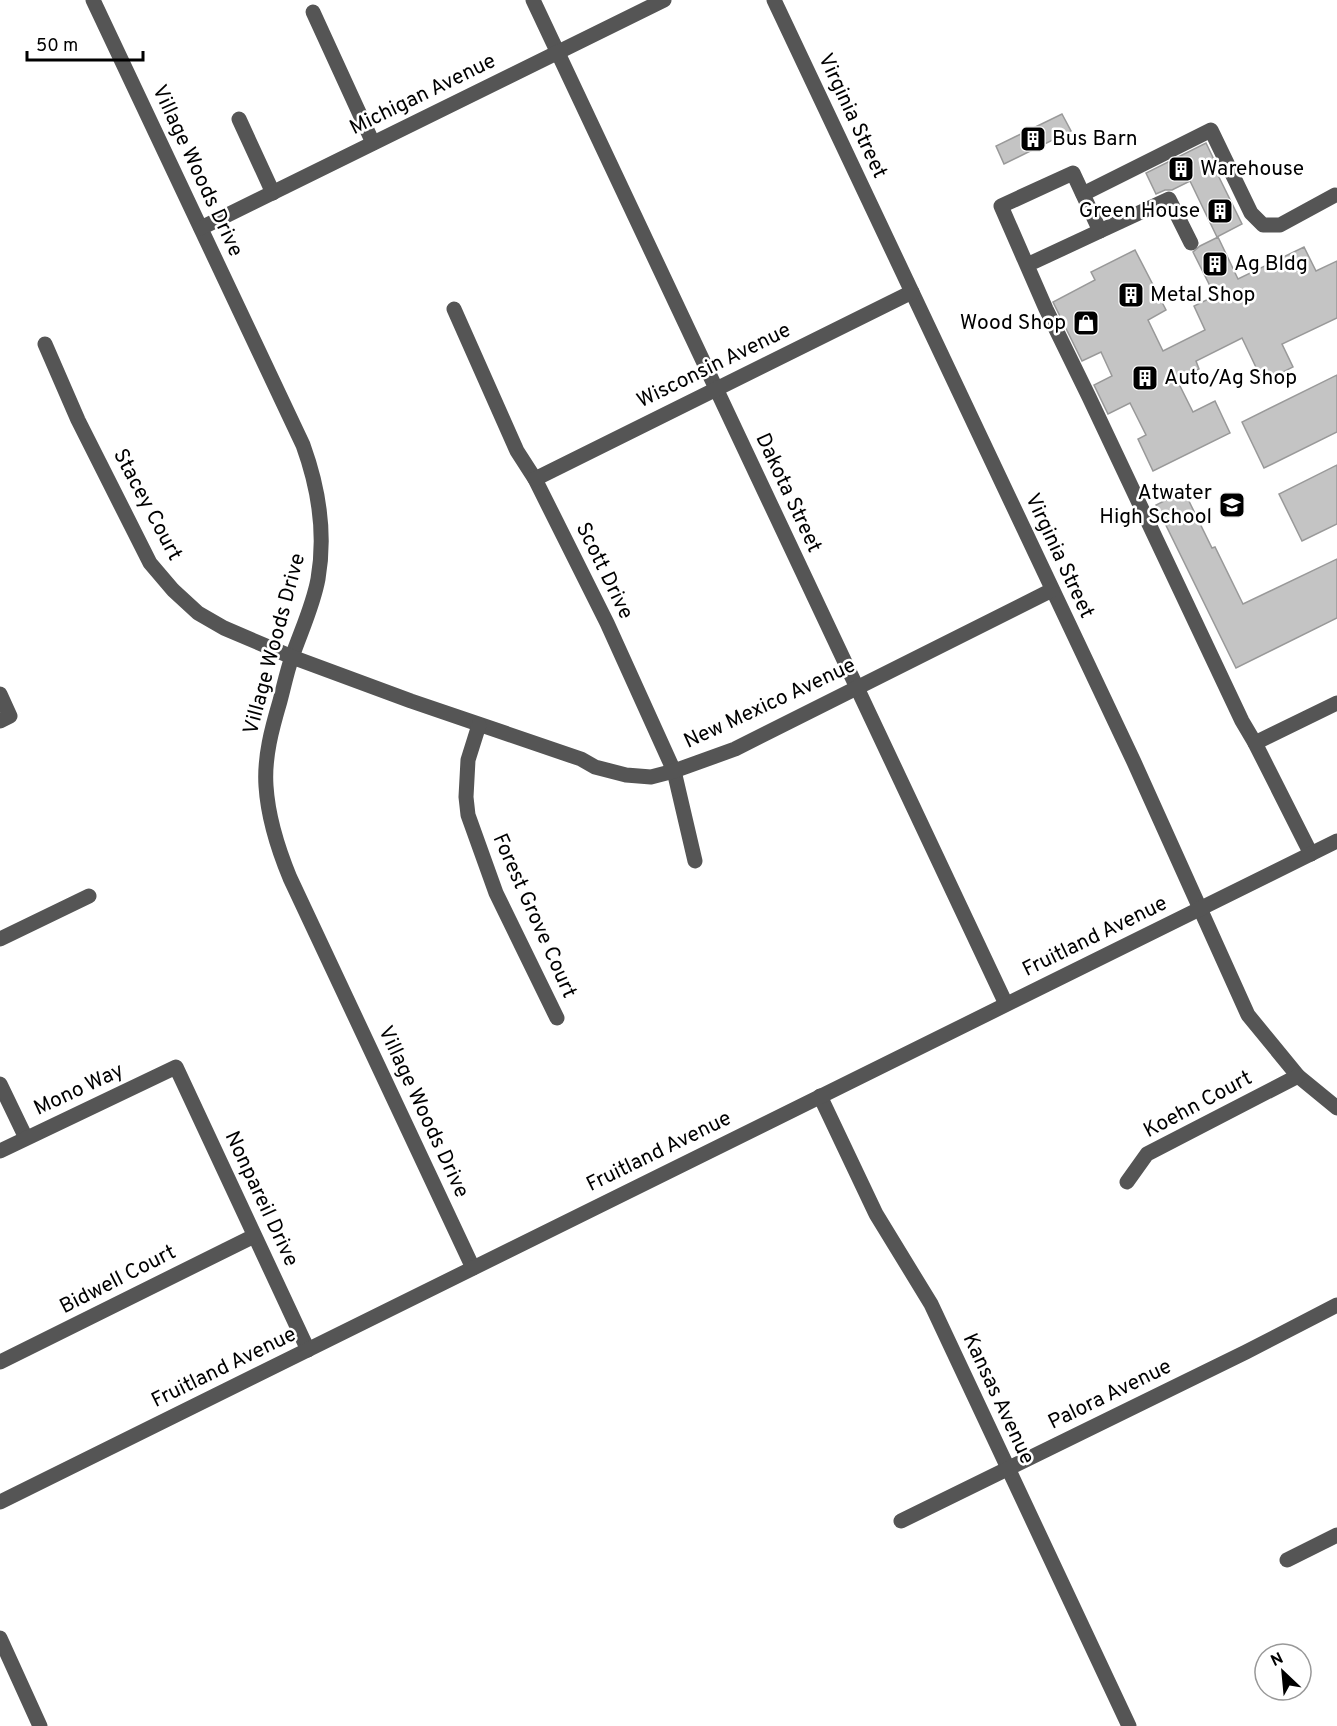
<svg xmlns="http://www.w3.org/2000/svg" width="1337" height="1726" font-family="Overpass,sans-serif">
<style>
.building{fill:#c4c4c4;stroke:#999;stroke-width:1.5}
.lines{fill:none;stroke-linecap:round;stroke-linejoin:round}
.minor{stroke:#555;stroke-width:15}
.labels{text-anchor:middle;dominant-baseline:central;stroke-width:5;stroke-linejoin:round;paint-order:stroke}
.street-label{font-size:21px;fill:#000;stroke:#fff}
.poi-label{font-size:21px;fill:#000;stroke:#fff;text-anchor:start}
</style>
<rect width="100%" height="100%" fill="#fff"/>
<g class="building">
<polygon points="1062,114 1071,131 1004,164 996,146"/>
<polygon points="1206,143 1218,168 1215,169 1242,224 1217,237 1190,181 1172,190 1165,190 1156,194 1146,173"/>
<polygon points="1218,237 1238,279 1304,247 1316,271 1337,261 1337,318 1282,344 1293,367 1263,382 1242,338 1196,361 1199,369 1177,380 1193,412 1215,401 1230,433 1153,471 1138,439 1146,435 1130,403 1108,414 1094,385 1112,376 1101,352 1082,361 1053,302 1095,280 1091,272 1135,250 1166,310 1148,320 1163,351 1205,330 1194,306 1215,296 1193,252 1200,246"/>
<polygon points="1337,375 1337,432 1264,468 1242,422"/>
<polygon points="1337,465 1337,524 1302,541 1279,494"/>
<polygon points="1184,491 1212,548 1215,547 1243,604 1337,559 1337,618 1236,668 1156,505"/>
</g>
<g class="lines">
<g class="minor">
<path d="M93,0L303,445C319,489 326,533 318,579C313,606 301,631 292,657C287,671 284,686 280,701C272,728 264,757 266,786C268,818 278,849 290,878L473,1268"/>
<polyline points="533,0 1006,1004"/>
<polyline points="774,0 1134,762 1248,1015 1298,1076 1337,1108"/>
<polyline points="313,12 373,143"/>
<polyline points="239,119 273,193"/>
<polyline points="1083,194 1211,130 1251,213 1263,225 1280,225 1335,195"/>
<polyline points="201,228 664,0"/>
<polyline points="1100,231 1169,199 1191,243"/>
<polyline points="1027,265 1100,231 1073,173 1001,206 1046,309 1089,397 1242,721 1255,743"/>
<polyline points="454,309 517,451 535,479 607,623 674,771 695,861"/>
<polyline points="45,344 78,420 150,563 173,590 198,613 224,628 292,657 411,701 581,759 595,767 626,775 651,777 674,771 735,749 1052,590"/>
<polyline points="535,479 912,292"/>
<polyline points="0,694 10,716 0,721"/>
<polyline points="479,725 468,760 466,797 468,815 496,893 557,1018"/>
<polyline points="1311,854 1255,743 1337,703"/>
<polyline points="0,939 89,896"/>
<polyline points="0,1084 26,1138"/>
<polyline points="820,1096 876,1214 931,1304 1129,1726"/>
<polyline points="0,1151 176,1067 308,1350"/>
<polyline points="1127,1182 1147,1154 1298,1076"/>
<polyline points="0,1362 254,1236"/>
<polyline points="0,1502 1337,841"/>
<polyline points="901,1521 1246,1352 1337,1305"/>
<polyline points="1287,1560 1337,1535"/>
<polyline points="0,1638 40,1726"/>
</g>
</g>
<defs>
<g id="building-square" transform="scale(1.35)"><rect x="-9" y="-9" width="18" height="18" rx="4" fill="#000" stroke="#fff"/><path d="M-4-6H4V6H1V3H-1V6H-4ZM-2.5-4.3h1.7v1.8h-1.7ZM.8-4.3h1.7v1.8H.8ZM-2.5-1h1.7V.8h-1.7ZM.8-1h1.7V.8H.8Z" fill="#fff"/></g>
<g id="shop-square" transform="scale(1.35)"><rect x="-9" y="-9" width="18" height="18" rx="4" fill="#000" stroke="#fff"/><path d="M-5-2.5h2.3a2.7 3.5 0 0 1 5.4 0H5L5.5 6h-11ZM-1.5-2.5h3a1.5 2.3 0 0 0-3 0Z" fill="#fff"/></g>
<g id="school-square" transform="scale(1.35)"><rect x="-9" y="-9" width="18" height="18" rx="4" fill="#000" stroke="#fff"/><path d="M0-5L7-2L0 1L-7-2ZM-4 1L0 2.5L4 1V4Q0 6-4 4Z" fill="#fff"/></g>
</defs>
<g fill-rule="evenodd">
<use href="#building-square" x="1033" y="139"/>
<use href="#building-square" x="1181" y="169"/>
<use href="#building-square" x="1220" y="211"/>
<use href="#building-square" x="1215" y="264"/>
<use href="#building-square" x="1131" y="295"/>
<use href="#shop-square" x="1086" y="323"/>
<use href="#building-square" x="1145" y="378"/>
<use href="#school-square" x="1232" y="505"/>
</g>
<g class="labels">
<g class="street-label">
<text transform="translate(423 95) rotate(-26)">Michigan Avenue</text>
<text transform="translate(852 116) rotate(65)">Virginia Street</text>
<text transform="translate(197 171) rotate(65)">Village Woods Drive</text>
<text transform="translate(714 366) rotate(-26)">Wisconsin Avenue</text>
<text transform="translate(788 493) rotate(65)">Dakota Street</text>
<text transform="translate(147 505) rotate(62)">Stacey Court</text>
<text transform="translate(1059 556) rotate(65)">Virginia Street</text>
<text transform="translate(604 571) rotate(64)">Scott Drive</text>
<text transform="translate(275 644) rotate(-75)">Village Woods Drive</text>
<text transform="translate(770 704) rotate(-25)">New Mexico Avenue</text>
<text transform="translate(534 916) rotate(66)">Forest Grove Court</text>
<text transform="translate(1095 937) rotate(-26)">Fruitland Avenue</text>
<text transform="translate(79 1090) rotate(-25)">Mono Way</text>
<text transform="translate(1198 1105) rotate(-28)">Koehn Court</text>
<text transform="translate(423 1112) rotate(65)">Village Woods Drive</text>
<text transform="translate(659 1152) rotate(-26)">Fruitland Avenue</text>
<text transform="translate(261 1199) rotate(65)">Nonpareil Drive</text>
<text transform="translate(118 1280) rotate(-27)">Bidwell Court</text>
<text transform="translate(224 1368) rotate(-26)">Fruitland Avenue</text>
<text transform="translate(1110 1395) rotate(-26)">Palora Avenue</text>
<text transform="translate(998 1399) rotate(65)">Kansas Avenue</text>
</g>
<g class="poi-label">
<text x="1052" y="139">Bus Barn</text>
<text x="1200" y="169">Warehouse</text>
<text x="1200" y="211" text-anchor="end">Green House</text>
<text x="1234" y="264">Ag Bldg</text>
<text x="1150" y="295">Metal Shop</text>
<text x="1066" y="323" text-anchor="end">Wood Shop</text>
<text x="1164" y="378">Auto/Ag Shop</text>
<text x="1212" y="493" text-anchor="end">Atwater<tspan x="1212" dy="24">High School</tspan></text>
</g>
</g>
<g transform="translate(1283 1672) rotate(334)"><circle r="28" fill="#ffffff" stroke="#999999" stroke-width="1.5"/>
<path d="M0-4.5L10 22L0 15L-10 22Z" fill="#000000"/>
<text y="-9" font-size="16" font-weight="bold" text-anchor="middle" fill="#000000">N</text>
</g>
<path d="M27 51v9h116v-9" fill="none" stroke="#000000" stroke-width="3"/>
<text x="36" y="51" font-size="18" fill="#000000" stroke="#ffffff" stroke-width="4.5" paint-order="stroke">50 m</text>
</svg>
